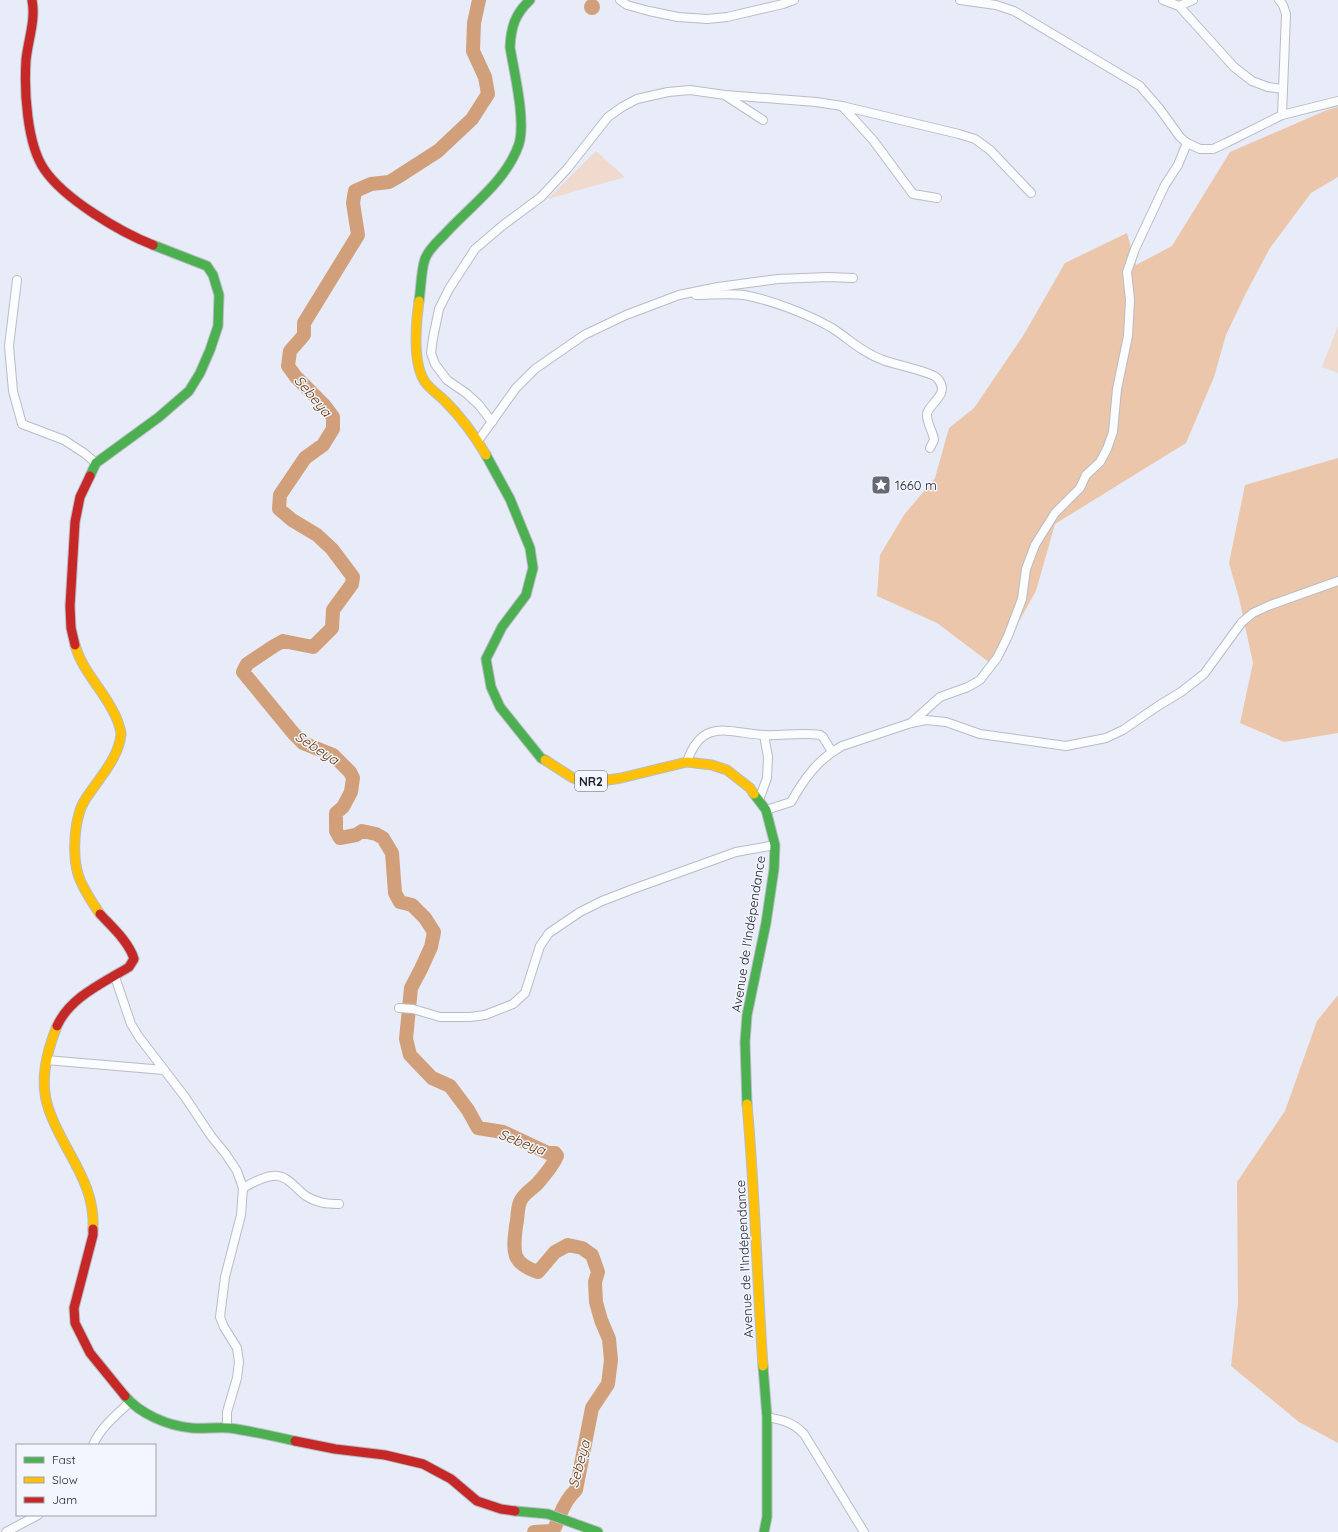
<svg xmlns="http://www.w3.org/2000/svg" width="1338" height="1532" font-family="Quicksand,sans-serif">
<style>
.green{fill:#efdacd}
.forest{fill:#ebc6aa}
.water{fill:#d1a07a}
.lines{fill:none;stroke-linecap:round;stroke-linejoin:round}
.river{stroke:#d1a07a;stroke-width:14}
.street-casing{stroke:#b8bcc5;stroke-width:10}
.fast-casing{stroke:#b8bcc5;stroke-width:11}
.slow-casing{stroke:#b8bcc5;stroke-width:11}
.jam-casing{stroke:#b8bcc5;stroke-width:11}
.street{stroke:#fbfcfe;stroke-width:8}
.fast{stroke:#4caf50;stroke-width:9}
.slow{stroke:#ffc107;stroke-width:9}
.jam{stroke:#c62828;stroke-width:9}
.labels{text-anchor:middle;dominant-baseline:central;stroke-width:3;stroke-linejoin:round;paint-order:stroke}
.shield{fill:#f3f6ff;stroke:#5f626a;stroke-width:1}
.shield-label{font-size:12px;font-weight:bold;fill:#20222a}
.poi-label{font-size:13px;fill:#20222a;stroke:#f3f6ff;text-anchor:start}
.street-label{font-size:13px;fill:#20222a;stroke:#f3f6ff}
.water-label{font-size:14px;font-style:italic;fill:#663706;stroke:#f3f6ff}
</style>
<rect width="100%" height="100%" fill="#e7ecf8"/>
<g class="green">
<polygon points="596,151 625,177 548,199"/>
<polygon points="1338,326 1338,373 1322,367"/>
</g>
<g class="forest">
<polygon points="1338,107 1338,177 1311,193 1270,248 1246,293 1226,335 1214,377 1186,443 1055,524 1036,591 994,666 937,623 877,596 880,555 904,515 935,478 949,428 974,408 1023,336 1065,263 1127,233 1136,265 1172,246 1230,152 1327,110"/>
<polygon points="1338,458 1338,733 1284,742 1240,723 1253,663 1239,598 1229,563 1245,485"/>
<polygon points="1338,995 1338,1443 1299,1422 1231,1366 1238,1303 1237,1182 1285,1111 1317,1021"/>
</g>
<circle class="water" cx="592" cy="7" r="8"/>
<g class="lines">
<path class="river" d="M479,0L474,23L473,51L485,77L488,94L472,119L438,151L396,178L389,182L371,184L355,191L353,203L358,235L304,323V335L290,351L288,366L296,377L324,405L333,417V429L323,445L305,458L280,495L279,509L292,520L317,535L332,549L353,577L352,584L333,610L332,628L313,647L283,641L274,646L247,664L243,672L294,734L303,743L333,755L350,772L353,778L351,792L343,807L336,813V831L340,838L356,835L362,831L376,834L383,838L392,853L395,893L400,902L412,905L425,918L434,932L431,947L421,969L411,988L406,1039L410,1055L432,1078L450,1086L468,1110L478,1128L503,1132L548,1153H555L557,1156C553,1166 544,1176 537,1184C532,1189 522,1195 520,1202C517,1209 518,1219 516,1226C513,1252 511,1263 538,1272L555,1252L568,1245L582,1248L592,1255L598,1272L595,1282L596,1302L601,1320L609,1339L611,1360L608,1384L592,1408L576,1490C568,1497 563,1507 559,1517C556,1523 557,1526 552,1531L534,1532"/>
<g class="street-casing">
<g id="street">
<polyline points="620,0 627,5 649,11 678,17 707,19 727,17 783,4 794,0"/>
<polyline points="960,0 996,5 1014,11 1140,86 1159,108 1180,137 1187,143 1200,149 1213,149 1226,143 1282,115 1338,101"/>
<polyline points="1163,0 1179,6 1234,67 1252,81 1268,87 1282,89"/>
<polyline points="1279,0 1283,5 1286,14 1282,115"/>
<polyline points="1179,6 1193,0"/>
<polyline points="726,96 763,120"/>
<polyline points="842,106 873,140 913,194 937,198"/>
<polyline points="17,280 9,346 13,391 22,424 64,440 84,453 96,463"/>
<path d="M696,295C711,295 729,293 744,295C771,300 808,314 832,328C849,339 863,353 883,360C893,364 932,372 937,378C952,394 928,404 927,414C926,422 933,431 934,440L930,448"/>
<polyline points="492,422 479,405 466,393 447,380 435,364 431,353 433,338 439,309 449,289 475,249 502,226 541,197 567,169 608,117 622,107 637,99 668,92 690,90 725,95 816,102 842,106 959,134 975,139 990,150 1031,193"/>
<polyline points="478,441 516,388 535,369 584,335 626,315 679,295 718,287 778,279 828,277 853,278"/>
<polyline points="911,723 940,697 968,687 980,680 997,658 1008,636 1022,599 1026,569 1035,545 1055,513 1080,488 1086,475 1100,462 1107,449 1113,432 1117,389 1128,336 1130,300 1127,272 1135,249 1165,185 1178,165 1187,143"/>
<path d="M687,762C702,717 729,733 764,735C782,736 801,732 820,735L823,737L832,752"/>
<polyline points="759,800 767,778 768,757 764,735"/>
<path d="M766,810L791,802C804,779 818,759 842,746L911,723L926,720L946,722L980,734L1066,746L1106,738L1123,730L1158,706L1181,692L1204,674L1242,622L1253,613L1268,606L1338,581"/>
<polyline points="115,977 131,1024 139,1037 185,1097 211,1136 225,1153 237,1171 243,1188 241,1215 225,1277 220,1317 224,1327 237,1348 239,1362 237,1378 227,1412 227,1428"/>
<polyline points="399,1008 413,1009 440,1017 470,1017 485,1015 513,1004 525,993 540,946 549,933 580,912 602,901 633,889 736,852 775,845"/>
<polyline points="46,1060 164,1070"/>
<path d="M243,1188C252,1183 262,1177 272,1176C286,1173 296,1189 306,1196C317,1203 327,1204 339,1204"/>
<path d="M767,1417C782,1420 793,1422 804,1434L864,1532"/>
<path d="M93,1445C101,1427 116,1415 130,1402"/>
<polyline points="6,1532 38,1515"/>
</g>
</g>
<g class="fast-casing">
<g id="fast">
<path d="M419,301C421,289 421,270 425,259C428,250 438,241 444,235C470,206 506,182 519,144C526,120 514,72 510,47C511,27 515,14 530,0"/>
<polyline points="486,455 510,499 530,548 533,568 526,595 502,627 486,659 491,687 500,707 541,758 545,760"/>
<polyline points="90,476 96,463 159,417 189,391 200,373 210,350 218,326 219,295 213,275 207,266 153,245"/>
<polyline points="747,1104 745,1042 747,1015 766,923 774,869 775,845 766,810 754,794"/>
<polyline points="763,1366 767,1417 767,1517 764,1532"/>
<path d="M125,1396C140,1414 168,1426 192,1428C204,1429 217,1427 229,1428C251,1431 273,1436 295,1441"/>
<polyline points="515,1511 548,1514 598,1532"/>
</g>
</g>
<g class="slow-casing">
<g id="slow">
<path d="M419,301C416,323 412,363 425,382C430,389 439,395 445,401C461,417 475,436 486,455"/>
<path d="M75,645C83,674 108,694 118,722C119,726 121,730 121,734C119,755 105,771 94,787C88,795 81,804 79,814C74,831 73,858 78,874C82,888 92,902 100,914"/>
<polyline points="545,760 573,778 595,782 621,778 687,762 712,765 727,770 750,788 754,794"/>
<path d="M57,1026C47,1051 39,1080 48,1107C61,1149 96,1181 93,1229"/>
<path d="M747,1104C755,1191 757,1279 763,1366"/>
</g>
</g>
<g class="jam-casing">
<g id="jam">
<path d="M32,0C36,20 28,40 26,60C24,91 27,144 44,169C64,199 120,232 153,245"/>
<polyline points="75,645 71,628 70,606 75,522 80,497 90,476"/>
<path d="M57,1026C70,997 103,983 129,967L134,959C129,942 112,927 100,914"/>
<polyline points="93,1229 93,1235 74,1308 75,1323 90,1353 125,1396"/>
<polyline points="295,1441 335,1449 385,1455 423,1464 451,1479 477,1501 501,1509 515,1511"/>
</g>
</g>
<use href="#street" class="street"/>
<use href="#fast" class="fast"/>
<use href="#slow" class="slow"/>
<use href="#jam" class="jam"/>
</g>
<defs>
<g id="sight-square" transform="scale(1)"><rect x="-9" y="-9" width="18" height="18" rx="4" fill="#666972" stroke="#f3f6ff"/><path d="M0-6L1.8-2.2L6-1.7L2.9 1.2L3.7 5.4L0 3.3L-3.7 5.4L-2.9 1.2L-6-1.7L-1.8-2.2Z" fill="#fff"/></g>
</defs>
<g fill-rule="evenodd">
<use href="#sight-square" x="881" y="485"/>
</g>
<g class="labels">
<rect class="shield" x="575" y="771" width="32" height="20" rx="3"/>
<g class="shield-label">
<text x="591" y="781">NR2</text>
</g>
<g class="poi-label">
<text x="895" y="485">1660 m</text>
</g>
<g class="street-label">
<text transform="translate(748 934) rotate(-81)">Avenue de l'Indépendance</text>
<text transform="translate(744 1259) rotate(-93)">Avenue de l'Indépendance</text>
</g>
<g class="water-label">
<text transform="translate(313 396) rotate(50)">Sebeya</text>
<text transform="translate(317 748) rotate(33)">Sebeya</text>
<text transform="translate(522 1142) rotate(21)">Sebeya</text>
<text transform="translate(579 1464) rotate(-75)">Sebeya</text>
</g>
</g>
<rect x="16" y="1444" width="140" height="72" fill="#f3f6ff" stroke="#9fa1aa"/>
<rect x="24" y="1457" width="20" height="6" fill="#4caf50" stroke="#9fa1aa"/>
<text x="52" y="1464" font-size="12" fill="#20222a">Fast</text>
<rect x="24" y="1477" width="20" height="6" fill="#ffc107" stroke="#9fa1aa"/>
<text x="52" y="1484" font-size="12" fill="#20222a">Slow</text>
<rect x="24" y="1497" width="20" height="6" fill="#c62828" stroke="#9fa1aa"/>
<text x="52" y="1504" font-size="12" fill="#20222a">Jam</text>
</svg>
